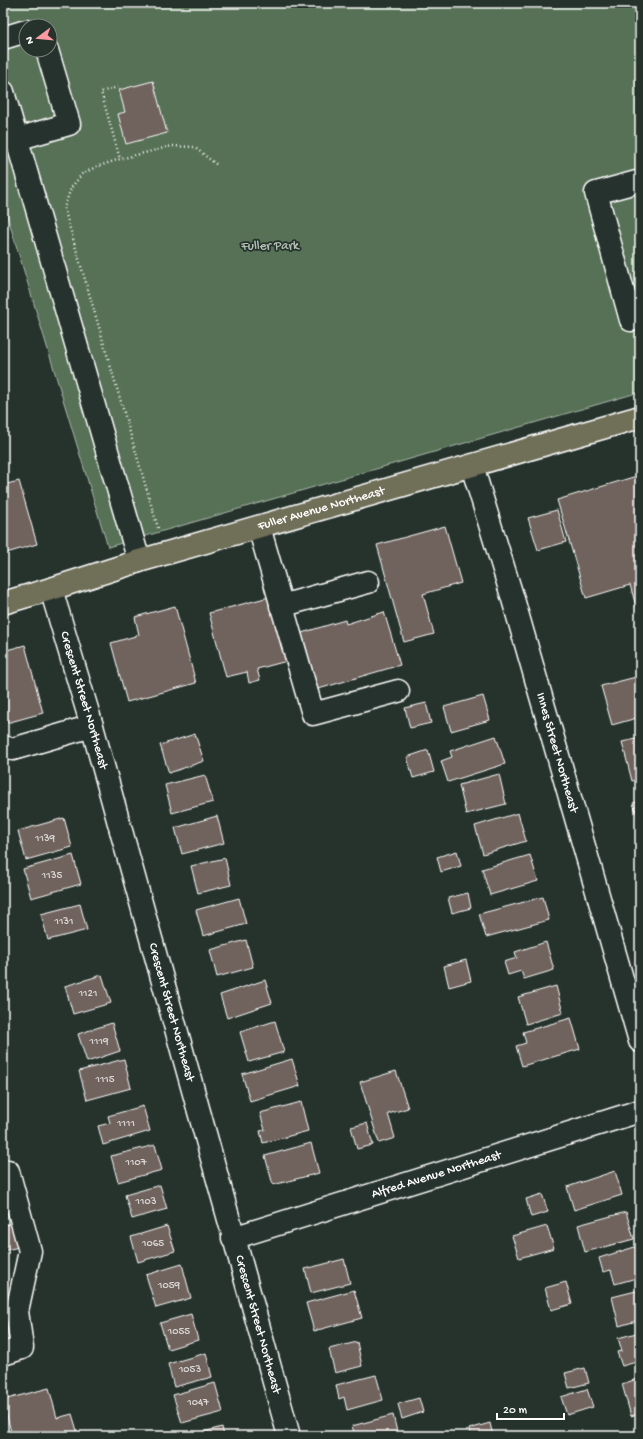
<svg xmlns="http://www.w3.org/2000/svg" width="643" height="1439" font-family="'Gochi Hand',sans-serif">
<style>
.green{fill:#577157;stroke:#abb8ab;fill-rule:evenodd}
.building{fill:#70635d;stroke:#fff}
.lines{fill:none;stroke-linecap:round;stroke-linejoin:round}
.minor-casing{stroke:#fff;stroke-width:25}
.major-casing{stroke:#fff;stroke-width:25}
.path{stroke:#fff;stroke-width:2.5;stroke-dasharray:1 3;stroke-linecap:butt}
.minor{stroke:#26332d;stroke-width:22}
.major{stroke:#706f59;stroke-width:22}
.labels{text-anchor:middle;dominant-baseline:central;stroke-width:3.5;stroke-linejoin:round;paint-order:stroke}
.number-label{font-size:11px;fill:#dbd8d6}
.park-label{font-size:13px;fill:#b3bfb3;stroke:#26332d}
.street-label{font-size:13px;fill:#fff;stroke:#26332d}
</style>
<rect width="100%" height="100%" fill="#26332d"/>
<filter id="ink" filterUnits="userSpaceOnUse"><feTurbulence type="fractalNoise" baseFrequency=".025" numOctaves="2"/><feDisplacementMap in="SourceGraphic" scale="8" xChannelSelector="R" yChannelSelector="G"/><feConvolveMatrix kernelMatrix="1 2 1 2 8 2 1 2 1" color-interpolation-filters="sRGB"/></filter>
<g filter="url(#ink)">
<path class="green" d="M3,3H640V392L108,547L3,202ZM26,26H50V50H26Z"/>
<g class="building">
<polygon points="153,81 167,133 126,144 118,114 125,112 119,90"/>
<polygon points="640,475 640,620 630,585 586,598 557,500"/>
<polygon points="19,481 37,544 3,554 3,485"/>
<polygon points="557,510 566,542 538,550 528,518"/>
<polygon points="445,526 461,583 423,594 434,634 404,642 377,545"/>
<polygon points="269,597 287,661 257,669 260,680 249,683 247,672 226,677 209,613"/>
<polygon points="175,606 196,683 127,702 111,643 139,635 135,617"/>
<polygon points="384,612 400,665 315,690 298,634 345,620 346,624"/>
<polygon points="25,645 43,713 3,724 3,651"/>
<polygon points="640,676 640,717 612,725 601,686"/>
<polygon points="483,696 490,720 451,731 444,707"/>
<polygon points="426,703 431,723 410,728 405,708"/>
<polygon points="195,734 204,761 169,773 160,745"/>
<polygon points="496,736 505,764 448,782 441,761 452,757 450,751"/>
<polygon points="640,738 640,779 632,781 622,742"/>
<polygon points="428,750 434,772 413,778 407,757"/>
<polygon points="499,774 506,804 466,814 459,785"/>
<polygon points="205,775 213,802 172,813 165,785"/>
<polygon points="640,801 640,824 633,803"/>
<polygon points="518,813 526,841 483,854 475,826"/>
<polygon points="217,816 224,843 182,854 175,828"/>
<polygon points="64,818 72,847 26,860 18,831"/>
<polygon points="457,851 461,866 441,872 437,857"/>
<polygon points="73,855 81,884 31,898 23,869"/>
<polygon points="530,855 538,881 490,895 482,869"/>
<polygon points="225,858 231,885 198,893 191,866"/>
<polygon points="468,893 471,908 452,913 448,898"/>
<polygon points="543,897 549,920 486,937 479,914"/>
<polygon points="239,898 246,924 203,936 196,910"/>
<polygon points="80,904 87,930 48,940 41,914"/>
<polygon points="246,940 253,967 217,977 210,950"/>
<polygon points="546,942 554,970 524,979 521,971 508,975 504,962 517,958 515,952"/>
<polygon points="466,960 471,981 449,987 444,966"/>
<polygon points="102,975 111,1003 73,1014 65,986"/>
<polygon points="265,980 272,1003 227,1018 220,995"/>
<polygon points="556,986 563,1013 526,1024 518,997"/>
<polygon points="571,1018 580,1049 522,1066 516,1046 526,1043 523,1032"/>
<polygon points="275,1021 284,1052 249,1062 240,1032"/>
<polygon points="112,1023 120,1051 87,1062 78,1034"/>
<polygon points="124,1059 131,1088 87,1100 79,1071"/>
<polygon points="292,1059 300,1086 250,1101 242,1074"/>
<polygon points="396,1071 408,1108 388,1114 395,1138 379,1143 360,1082"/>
<polygon points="301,1102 308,1131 263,1143 260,1131 265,1130 260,1113"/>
<polygon points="143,1106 150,1131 103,1145 98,1126 110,1123 108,1116"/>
<polygon points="367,1123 373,1145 357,1149 351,1127"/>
<polygon points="311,1143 319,1173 273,1185 265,1156"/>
<polygon points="155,1145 162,1170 118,1182 111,1156"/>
<polygon points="615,1171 622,1195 574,1210 567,1187"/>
<polygon points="160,1185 167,1209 132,1219 125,1195"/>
<polygon points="542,1194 548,1212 531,1217 526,1199"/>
<polygon points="626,1212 634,1239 585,1252 578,1225"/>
<polygon points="16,1222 22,1246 3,1251 3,1226"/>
<polygon points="167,1226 175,1251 138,1262 131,1237"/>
<polygon points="547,1226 554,1248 519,1258 512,1236"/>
<polygon points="638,1246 640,1254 640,1277 615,1284 611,1270 603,1272 599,1258"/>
<polygon points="344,1259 350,1283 311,1293 305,1269"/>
<polygon points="182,1264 191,1298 156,1308 146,1275"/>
<polygon points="566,1282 572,1304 551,1310 545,1288"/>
<polygon points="354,1290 362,1318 314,1331 306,1303"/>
<polygon points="640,1290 640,1320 619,1326 612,1297"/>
<polygon points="191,1314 198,1340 168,1349 160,1323"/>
<polygon points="640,1332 640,1361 622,1366 617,1352 622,1351 618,1338"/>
<polygon points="357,1342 362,1366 335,1373 329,1349"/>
<polygon points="206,1353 212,1377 174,1387 168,1364"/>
<polygon points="585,1368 589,1383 569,1388 565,1373"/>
<polygon points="376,1375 383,1400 347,1410 344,1397 339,1399 336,1385"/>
<polygon points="640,1378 640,1413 631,1416 622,1384"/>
<polygon points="215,1383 223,1412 182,1423 173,1395"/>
<polygon points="49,1388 57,1418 72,1414 78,1434 71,1436 12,1436 3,1400"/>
<polygon points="587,1389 593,1407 567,1415 561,1397"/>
<polygon points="419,1398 423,1412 402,1419 398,1404"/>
<polygon points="393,1415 398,1436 355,1436 352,1426"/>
<polygon points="490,1423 493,1436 471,1436 469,1429"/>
<polygon points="222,1427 224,1436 188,1436"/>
</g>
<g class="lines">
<g class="minor-casing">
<g id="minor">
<polyline points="3,38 26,31"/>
<polyline points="3,92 139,561"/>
<polyline points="17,139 69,124 47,50"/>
<polyline points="640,181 596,193 631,320 640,318"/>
<path id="s1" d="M472,466L513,599L640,1041"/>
<polyline points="259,527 313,714 398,691"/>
<path id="s2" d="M51,589L92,726L289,1436"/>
<polyline points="281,606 368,582"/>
<polyline points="3,747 13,749 92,726"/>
<polyline points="3,1173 8,1171 30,1251 17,1311 22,1348 3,1354"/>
<path id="s3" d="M233,1238L640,1111"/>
</g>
</g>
<g class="major-casing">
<g id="major">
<path id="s4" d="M3,603L51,589L139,561L640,417"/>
</g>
</g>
<g class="path">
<polyline points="118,87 101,92 120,159"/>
<polyline points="158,528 64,208 71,188 82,174 96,167 120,159 172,146 194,147 217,165"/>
</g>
<use href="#minor" class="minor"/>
<use href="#major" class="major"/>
</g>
</g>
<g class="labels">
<g class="number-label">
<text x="45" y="839">1139</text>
<text x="52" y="876">1135</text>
<text x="64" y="922">1131</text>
<text x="88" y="994">1121</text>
<text x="99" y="1042">1119</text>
<text x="105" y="1080">1115</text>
<text x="126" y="1124">1111</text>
<text x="136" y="1163">1107</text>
<text x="146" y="1202">1103</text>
<text x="153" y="1244">1065</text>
<text x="169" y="1286">1059</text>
<text x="179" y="1332">1055</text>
<text x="190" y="1370">1053</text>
<text x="198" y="1403">1047</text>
</g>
<g class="park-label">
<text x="270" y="246">Fuller Park</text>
</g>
<g class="street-label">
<text stroke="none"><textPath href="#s4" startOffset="332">Fuller Avenue Northeast</textPath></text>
<text stroke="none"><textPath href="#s2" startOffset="116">Crescent Street Northeast</textPath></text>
<text stroke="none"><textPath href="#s1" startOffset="299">Innes Street Northeast</textPath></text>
<text stroke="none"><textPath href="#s2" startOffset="440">Crescent Street Northeast</textPath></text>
<text stroke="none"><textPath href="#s3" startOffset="213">Alfred Avenue Northeast</textPath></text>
<text stroke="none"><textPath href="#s2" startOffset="764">Crescent Street Northeast</textPath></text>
</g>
</g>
<rect width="643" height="1439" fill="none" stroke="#26332d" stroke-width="16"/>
<rect x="8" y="8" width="627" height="1423" fill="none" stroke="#fff" stroke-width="1.5" filter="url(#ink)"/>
<g transform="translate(38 38) rotate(254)"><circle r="19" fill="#26332d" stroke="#7d8581"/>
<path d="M0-3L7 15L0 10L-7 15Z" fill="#ff9aa2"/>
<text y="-6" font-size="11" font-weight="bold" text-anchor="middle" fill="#ffffff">N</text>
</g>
<path d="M497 1413v6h67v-6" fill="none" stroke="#ffffff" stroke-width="2"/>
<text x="503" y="1413" font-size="12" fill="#ffffff" stroke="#26332d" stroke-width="3" paint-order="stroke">20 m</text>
</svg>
